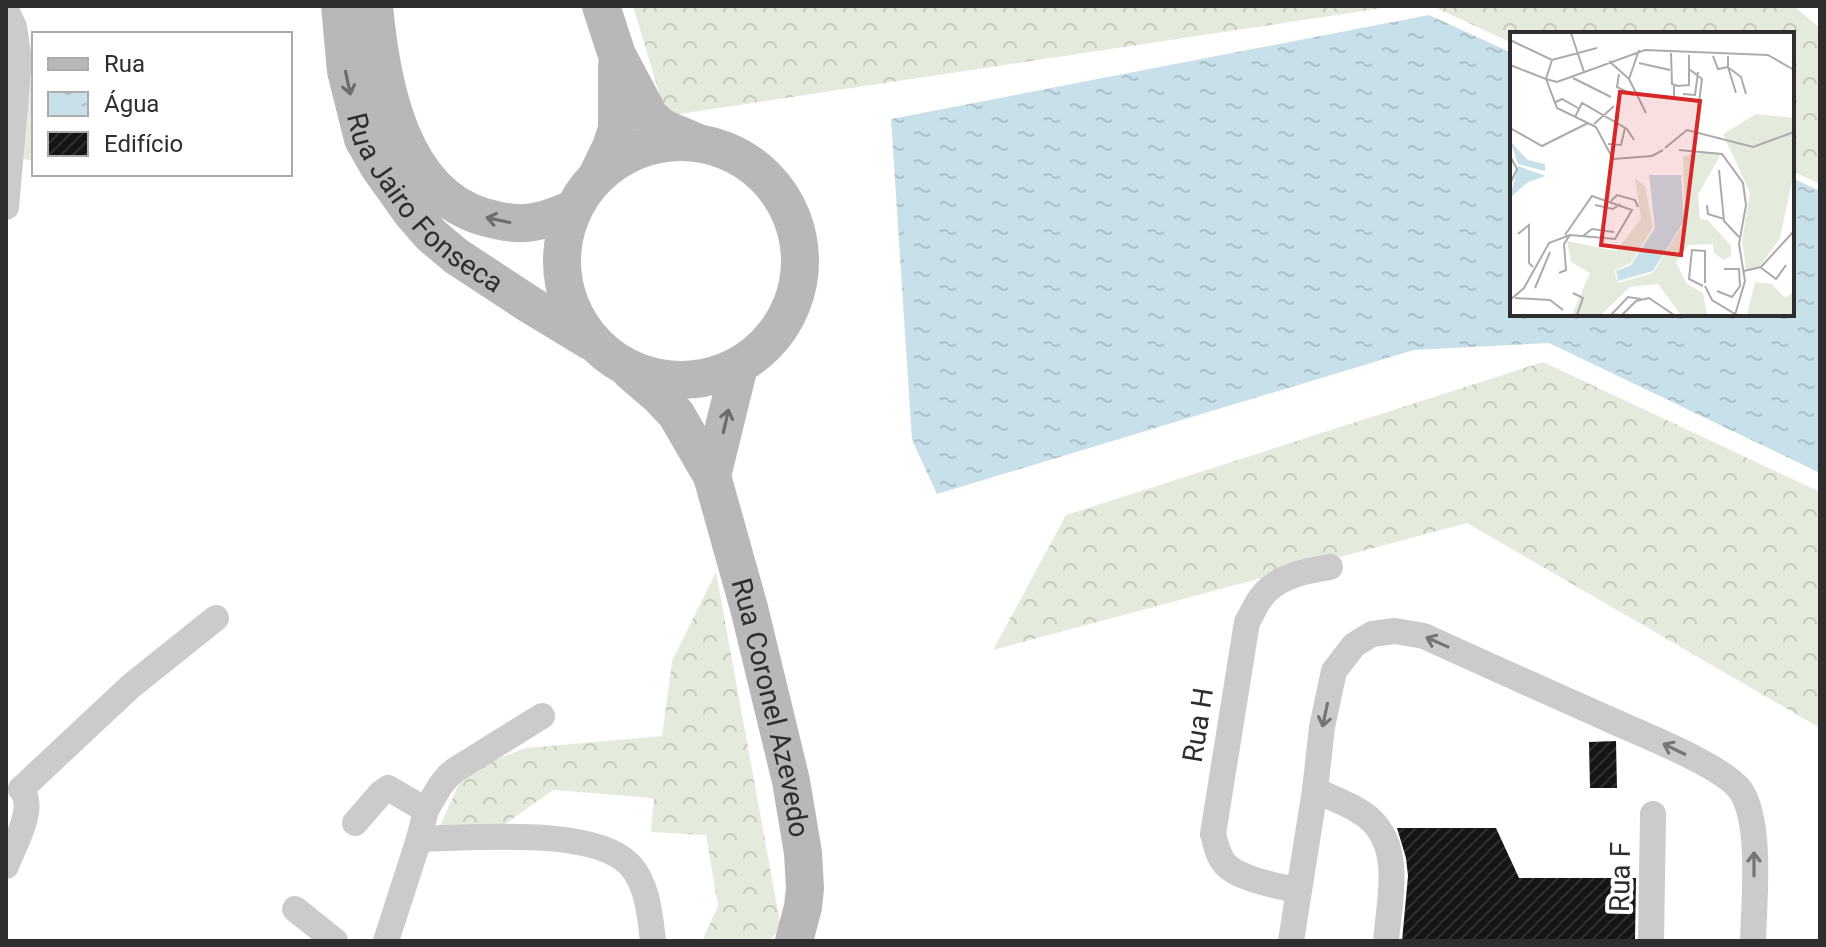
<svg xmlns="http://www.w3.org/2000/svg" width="1826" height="947" font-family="Roboto,sans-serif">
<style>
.green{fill:#e5ebdc}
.forest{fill:url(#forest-crowns)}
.water{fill:url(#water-ripples)}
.building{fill:url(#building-hatch)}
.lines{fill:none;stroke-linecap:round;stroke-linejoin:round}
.minor{stroke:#cbcbcb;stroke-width:26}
.secondary{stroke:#b8b8b8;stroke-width:38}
.oneway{stroke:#6c6c6c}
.oneway2{stroke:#757575}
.labels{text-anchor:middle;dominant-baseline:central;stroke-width:8;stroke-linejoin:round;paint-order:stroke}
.street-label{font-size:28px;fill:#2e2e2e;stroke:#fff}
.inset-road{fill:none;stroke:#ababab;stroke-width:2}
.view{fill:#d62828;fill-opacity:0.15;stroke:#d62828;stroke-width:4}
.inset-edge{fill:none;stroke:#2e2e2e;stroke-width:4}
</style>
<defs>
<pattern id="forest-crowns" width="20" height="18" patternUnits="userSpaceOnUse" patternTransform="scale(2)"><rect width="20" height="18" fill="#e5ebdc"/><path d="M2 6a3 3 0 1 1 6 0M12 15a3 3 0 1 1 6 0" fill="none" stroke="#c5cabd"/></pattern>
<pattern id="water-ripples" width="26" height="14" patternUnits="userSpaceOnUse" patternTransform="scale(2)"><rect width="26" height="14" fill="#c8e0ea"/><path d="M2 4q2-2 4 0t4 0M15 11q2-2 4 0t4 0" fill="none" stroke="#acc0c9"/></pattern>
<pattern id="building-hatch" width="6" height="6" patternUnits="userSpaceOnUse" patternTransform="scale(2)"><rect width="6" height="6" fill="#151515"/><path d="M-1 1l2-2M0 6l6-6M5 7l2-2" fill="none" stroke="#2f2f2f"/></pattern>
</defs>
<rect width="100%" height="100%" fill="#fff"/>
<polygon class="green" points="33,64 34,64 34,161 19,158"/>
<g class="forest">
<polygon points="633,6 1396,6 666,116"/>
<polygon points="1432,6 1794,6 1820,28 1820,184 1792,171 1792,34 1512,34 1512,43"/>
<polygon points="1543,362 1820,492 1820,728 1467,523 993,650 1066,515"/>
<polygon points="716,572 781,928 769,941 702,941 718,906 706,835 651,832 654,798 553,790 505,824 438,830 465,771 526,748 662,736 672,661"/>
</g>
<polygon class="water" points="1429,15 1512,53 1512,314 1792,314 1792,178 1820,191 1820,473 1549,343 1414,350 937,494 912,440 891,119"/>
<g class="building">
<polygon points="1616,741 1617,788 1590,788 1589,742"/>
<polygon points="1397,828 1496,828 1519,878 1636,878 1635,941 1402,941 1408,876 1406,858"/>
</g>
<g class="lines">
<g class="minor">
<polyline points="6,10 14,27 19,60 6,207"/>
<polyline points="21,789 131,686 216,618"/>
<path d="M1315,790C1333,799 1356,806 1371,820C1403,850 1389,902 1386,941"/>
<polyline points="355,823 381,793 388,788 426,810"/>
<path d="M419,839C470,838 594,826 630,865C648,885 650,916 653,941"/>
<path d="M6,866C14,845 37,807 21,789"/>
<path d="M1298,891C1277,885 1240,880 1225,864C1218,856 1216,845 1213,834L1247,622C1252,614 1255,606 1260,599C1276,576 1305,571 1330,567"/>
<polyline points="295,909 335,941"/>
<polyline points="386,941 419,839 426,810 440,786 449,775 455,770 542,716"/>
<path d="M1291,941L1315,790L1322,727L1334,671L1354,645L1372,634L1395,631L1424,636C1487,665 1550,693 1613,721C1642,734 1725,767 1741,791C1762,823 1754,902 1753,941"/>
<polyline points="1651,941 1653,814"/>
</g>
<g class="secondary">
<path id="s1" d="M340,6L346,71L363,139L379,167L411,212L431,235L456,256L529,304L590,341"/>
<path d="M374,6C381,81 400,193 484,217C501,222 520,226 538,221C550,219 562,213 573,209"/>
<polyline points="601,6 617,55 650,117 663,128 696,142"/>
<circle cx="681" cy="261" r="119"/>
<polyline points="597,176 611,147 617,129 617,66"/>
<path id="s2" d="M630,371L658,395L676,414L712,476L749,608L791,781L803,853L805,888L803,907L794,941"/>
<polyline points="712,476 739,366"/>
</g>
</g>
<defs><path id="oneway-shaft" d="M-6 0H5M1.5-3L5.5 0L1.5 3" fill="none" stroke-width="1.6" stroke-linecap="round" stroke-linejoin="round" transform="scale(2)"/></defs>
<g class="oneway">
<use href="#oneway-shaft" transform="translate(348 83) rotate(78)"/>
<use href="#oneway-shaft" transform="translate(498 220) rotate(-168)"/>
<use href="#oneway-shaft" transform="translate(726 421) rotate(-77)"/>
</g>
<g class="oneway2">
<use href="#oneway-shaft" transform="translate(1437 642) rotate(-156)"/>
<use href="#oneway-shaft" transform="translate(1325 715) rotate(102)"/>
<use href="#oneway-shaft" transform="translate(1674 749) rotate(-154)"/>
<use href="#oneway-shaft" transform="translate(1754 864) rotate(-90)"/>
</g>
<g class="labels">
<g class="street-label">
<text stroke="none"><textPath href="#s1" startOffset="224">Rua Jairo Fonseca</textPath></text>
<text stroke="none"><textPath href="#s2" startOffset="374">Rua Coronel Azevedo</textPath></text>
<text transform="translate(1198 725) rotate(-81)">Rua H</text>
<text transform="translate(1620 877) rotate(-89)">Rua F</text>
</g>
</g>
<g transform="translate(1510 32)">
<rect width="284" height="284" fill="#fff"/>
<path d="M246,82L284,86V140L270,206L250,234L236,238L232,208L240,161L213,102ZM199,120L211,122L188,163L190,187L198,188L221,214V224L214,228L204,221L203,212L178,213L166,231L177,252L193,261L197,283H171L148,252L120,255L91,283H62L80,241L61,230L57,209L106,219L131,187L125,146L135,154L143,195L121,231L104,239L108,251L143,241L175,189L173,124ZM245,250L262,252L275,266L284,260V283H237Z" fill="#e5ebdc"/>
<path d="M0,109L18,128L35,132V139L8,132ZM8,134L36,144L18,150L0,166ZM139,143H171L174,189L143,239L108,249L106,239L121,233L145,196Z" fill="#c8e0ea"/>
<path class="inset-road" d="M61,1L74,40M0,8L42,28L87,16M161,21L162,52L168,54L179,53V23M203,24L208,37L218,35V24M42,28L36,47L47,50L135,18L258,23L284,38M99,29L119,47L129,18M129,31L160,38M0,33L36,47L47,76L86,95L103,127L142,124L153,118M218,35L226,61M219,36L231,45L236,62M109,42L107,55L123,63M63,46L101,65M119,47L136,81M164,53V66L189,70L192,47L179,37M173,62L185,63L188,40M44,71L52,67L68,76M65,85L72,71L117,97L124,108M84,92L104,74M0,96L32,114L78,91M98,112L111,113L115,96M155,116L177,98L243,115L284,100M169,118L212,122L233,151L236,173L229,212L235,249L225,283M0,124L7,137L0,152M209,138L214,189L229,205M101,169L107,163L125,168L128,175M85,173L103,177L110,172M197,173L198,182L214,187M8,202L19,193V231L23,235M73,204L82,197L104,200M250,235L266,247L276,233M234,239L251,235L284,199M49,241L56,238L54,212L60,203M193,254L179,247L182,218L195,219V251M195,254L202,268L225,282M25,256L40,220M207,259L222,265L230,254L229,237H214M63,261L73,266L67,283M5,266L40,268L53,278M0,268L14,256L39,211L60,203L105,207L122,178L82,164L55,203M101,283L118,265L131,267M112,283L126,269L139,266L164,283"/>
<path class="view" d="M110,60L190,69L171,223L91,213Z"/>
<rect width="284" height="284" class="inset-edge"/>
</g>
<rect width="1826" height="947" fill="none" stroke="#2e2e2e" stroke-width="16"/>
<rect x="32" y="32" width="260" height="144" fill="#ffffff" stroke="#ababab" stroke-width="2"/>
<rect x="48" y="58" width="40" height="12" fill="#b8b8b8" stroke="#ababab" stroke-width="2"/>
<text x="104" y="72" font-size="24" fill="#2e2e2e">Rua</text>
<rect x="48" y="92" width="40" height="24" fill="url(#water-ripples)" stroke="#ababab" stroke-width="2"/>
<text x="104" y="112" font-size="24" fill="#2e2e2e">Água</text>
<rect x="48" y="132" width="40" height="24" fill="url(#building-hatch)" stroke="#ababab" stroke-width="2"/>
<text x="104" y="152" font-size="24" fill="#2e2e2e">Edifício</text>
</svg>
